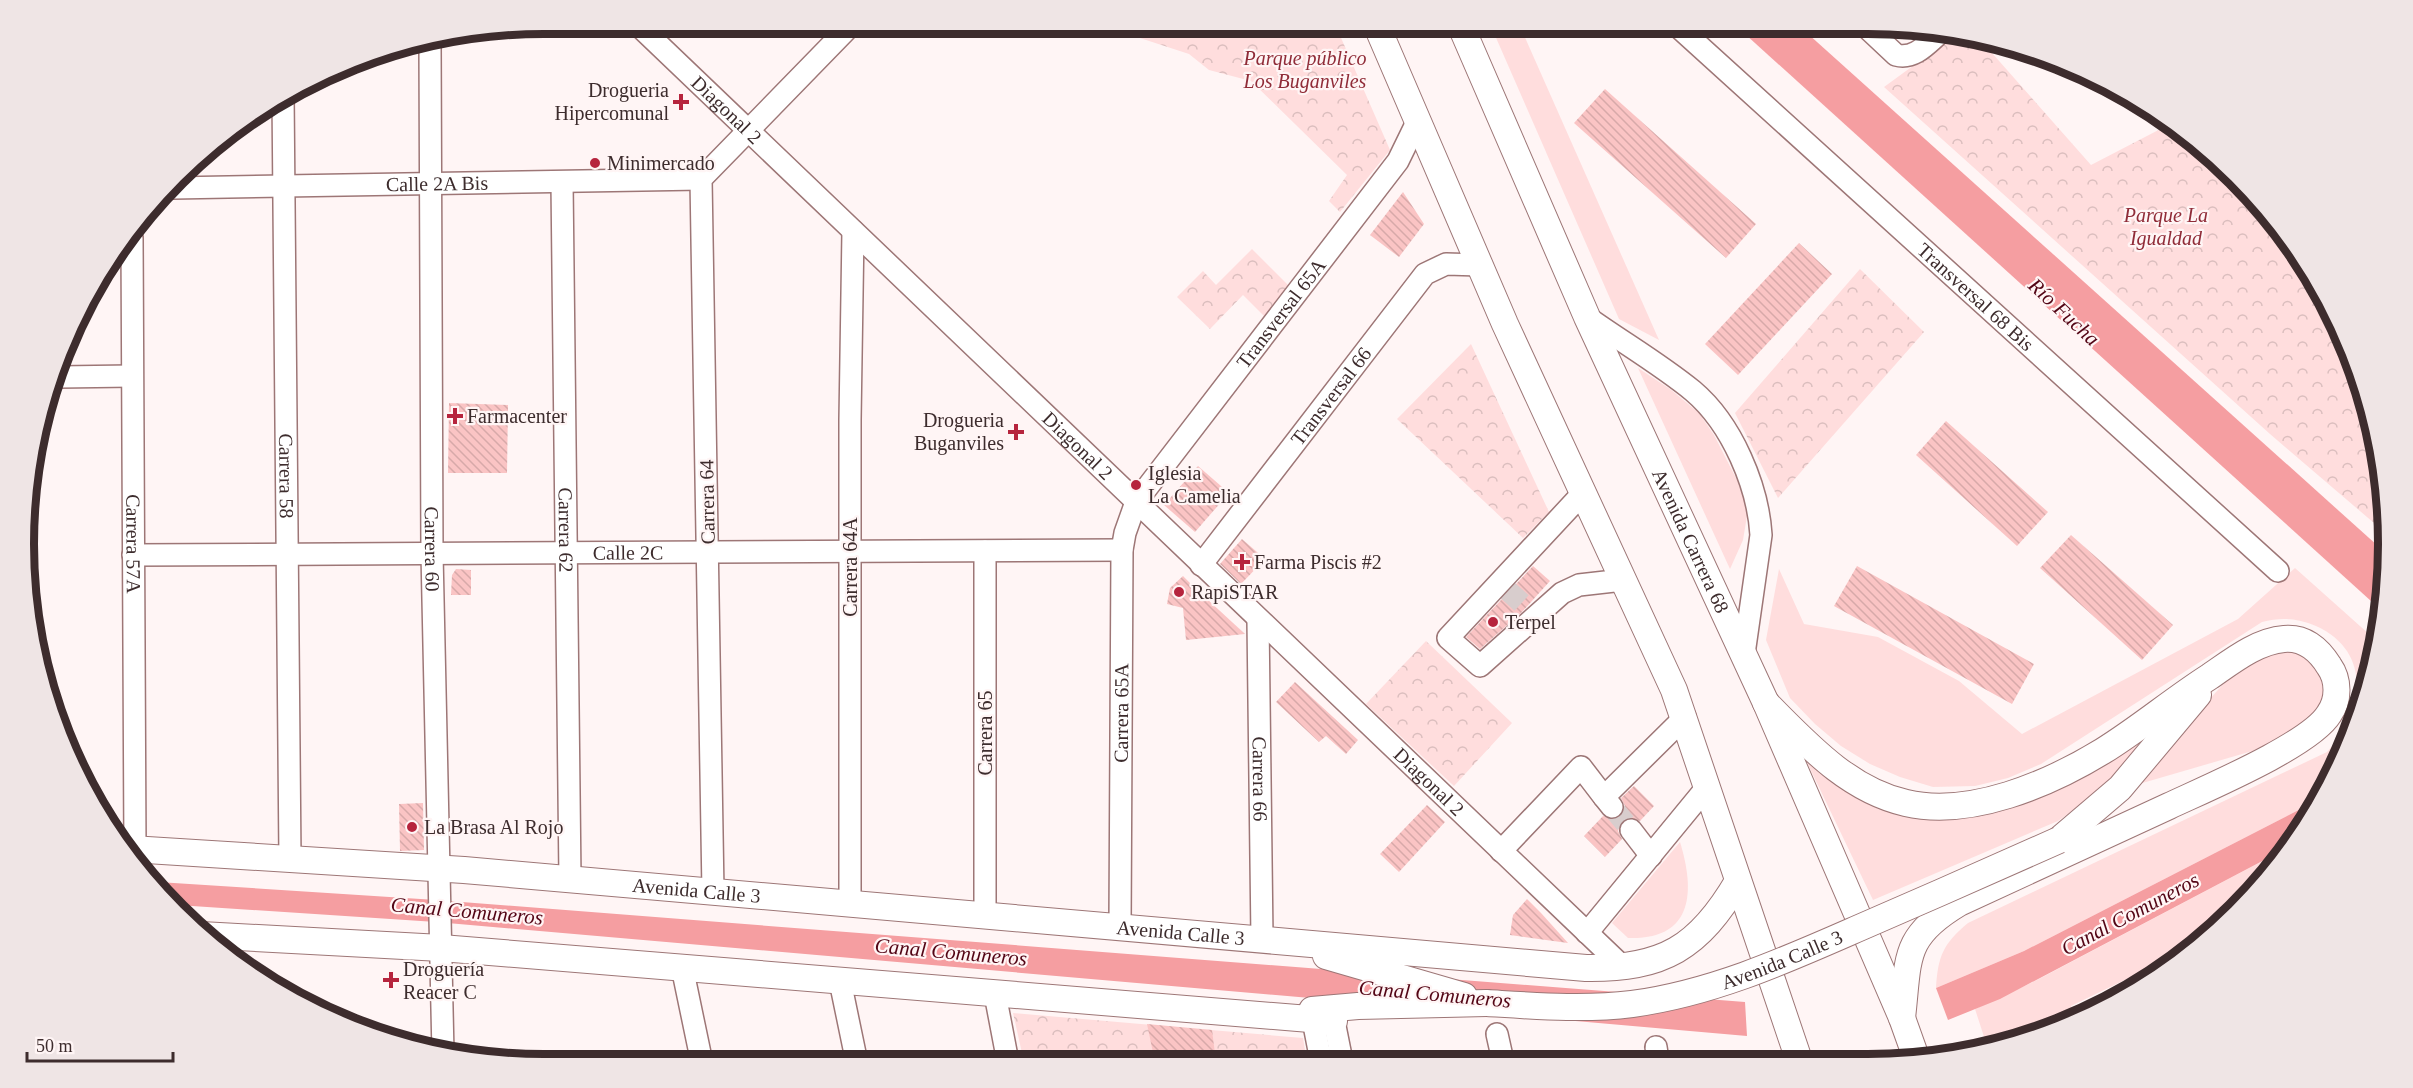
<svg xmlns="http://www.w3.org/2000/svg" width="2413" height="1088" font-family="'Times New Roman',serif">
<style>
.green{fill:#fdd}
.park{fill:url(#park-crowns)}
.water{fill:#f59ea1}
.building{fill:url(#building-back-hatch)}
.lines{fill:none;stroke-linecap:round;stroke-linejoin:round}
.minor-tunnel{stroke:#d8cdcd;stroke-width:21;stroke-dasharray:21 10;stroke-linecap:butt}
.minor-casing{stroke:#9d7676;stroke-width:24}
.major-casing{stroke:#9d7676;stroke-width:28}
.minor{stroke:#fff;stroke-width:21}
.major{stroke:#fff;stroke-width:26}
.major-bridge-casing{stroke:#9d7676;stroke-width:28;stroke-linecap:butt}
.major-bridge{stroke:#fff;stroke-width:26}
.poi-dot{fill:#b6243d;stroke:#fff5f5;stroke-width:2}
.labels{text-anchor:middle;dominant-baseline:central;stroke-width:4.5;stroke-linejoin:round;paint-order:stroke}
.park-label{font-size:20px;font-style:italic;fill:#902c38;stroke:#fff5f5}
.poi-label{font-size:20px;fill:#3d2c2d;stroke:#fff5f5;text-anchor:start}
.street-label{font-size:20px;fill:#3d2c2d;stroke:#fff5f5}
.water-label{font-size:21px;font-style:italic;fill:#530515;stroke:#fff5f5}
.rim{fill:none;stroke:#3d2c2d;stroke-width:8}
</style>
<defs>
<pattern id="park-crowns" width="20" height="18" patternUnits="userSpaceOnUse" patternTransform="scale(1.5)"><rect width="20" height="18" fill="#fdd"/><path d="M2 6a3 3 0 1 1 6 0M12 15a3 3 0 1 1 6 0" fill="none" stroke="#dbbebe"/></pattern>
<pattern id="building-back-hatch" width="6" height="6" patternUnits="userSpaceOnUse" patternTransform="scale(1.5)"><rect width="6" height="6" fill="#fac4c4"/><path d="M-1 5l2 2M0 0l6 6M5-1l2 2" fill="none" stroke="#d7a9a9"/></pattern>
</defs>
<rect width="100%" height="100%" fill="#fff5f5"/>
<g class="green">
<polygon points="1490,24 1519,24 1659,340 1619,319"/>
<polygon points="1638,368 1670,389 1699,413 1714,435 1738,482 1748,510 1743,540 1730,569"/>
<path d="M2295,568L2379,643L2350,743L2316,801L2024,951L1936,988C1938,956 1943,944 1968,923L2327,752C2364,712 2373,652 2316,626C2297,618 2281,617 2262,622L2041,764L2008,778L1975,786L1933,787L1900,777L1870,764L1841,746L1815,724L1790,698L1766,640L1779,569L1804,624L1878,637L1959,681L2022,734L2238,619Z"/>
<polygon points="2289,647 2312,656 2329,693 2314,717 2273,745 2139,784 2140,777 2234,672 2253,658"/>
<polygon points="2160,725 2120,771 2090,798 2058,821 1873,900 1803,754 1946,815"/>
<path d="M1680,842C1695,891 1694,940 1628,938L1612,923Z"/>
<polygon points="2289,847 2282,860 2197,945 2071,1006 2076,1020 2068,1024 1987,1046 1975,1009 2037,980"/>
</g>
<g class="park">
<polygon points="1097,24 1335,24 1390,150 1340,212 1329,201 1347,175 1251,81 1209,70 1189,54"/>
<polygon points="1958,33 1977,36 2091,165 2172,123 2236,176 2301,255 2349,345 2379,442 2388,535 2270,434 1884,87"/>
<polygon points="1252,249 1299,296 1274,326 1243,295 1210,329 1177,297 1203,271 1216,285"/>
<polygon points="1860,269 1924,332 1778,498 1735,413"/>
<polygon points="1471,344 1549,512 1523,538 1397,419"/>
<polygon points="1426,641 1512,723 1454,786 1366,704"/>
<polygon points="1013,1013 1303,1038 1307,1062 1024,1062"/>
</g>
<g class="water">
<polygon points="1734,24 1797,24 2388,555 2382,611"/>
<polygon points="2316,801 2289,847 2000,999 1948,1020 1936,988 2024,951"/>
<polygon points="158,882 436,900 1745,1002 1747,1036 436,922 177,905"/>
</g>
<g class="building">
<polygon points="1605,89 1756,224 1726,258 1574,123"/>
<polygon points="1403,192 1424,224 1399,257 1370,235"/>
<polygon points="1799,243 1832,274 1738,375 1705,344"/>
<polygon points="449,403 508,405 507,473 448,473"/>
<polygon points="1946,421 2048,512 2017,546 1916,455"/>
<polygon points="1198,466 1229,493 1195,532 1164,505"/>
<polygon points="2071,535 2173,625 2142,660 2040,568"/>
<polygon points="1242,539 1265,559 1241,584 1220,564"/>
<polygon points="1533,566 1550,581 1521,613 1480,649 1466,637"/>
<polygon points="1857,566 2034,664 2012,704 1834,606"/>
<polygon points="456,569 471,570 471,595 451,595 452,575"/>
<polygon points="1183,576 1194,587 1245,634 1186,640 1183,608 1167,604 1170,588"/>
<polygon points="1295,682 1358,740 1346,754 1326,736 1319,742 1276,702"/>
<polygon points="1634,786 1654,806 1640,821 1630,817 1623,820 1618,831 1622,839 1605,857 1584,836 1603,816 1613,820 1620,817 1625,806 1621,798"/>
<polygon points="423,803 424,850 400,851 399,804"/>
<polygon points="1427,805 1445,822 1399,872 1380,854"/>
<polygon points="1527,899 1541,913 1568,943 1510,935 1513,915"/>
<polygon points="1147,1024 1212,1030 1216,1062 1155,1062"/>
</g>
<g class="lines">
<g class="minor-tunnel">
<polyline points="1506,589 1526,607"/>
<polyline points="1612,807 1631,830"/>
</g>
<g class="minor-casing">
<g id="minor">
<path id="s1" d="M637,24L1623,967"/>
<path id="s2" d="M1675,24L2278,571"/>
<path d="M1863,24L1896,55C1915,60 1928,43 1942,31"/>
<path id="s3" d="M430,43L432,554L443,1054"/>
<path id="s4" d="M283,94L290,859"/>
<path id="s5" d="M562,182L570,879"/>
<path id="s6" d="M173,188L701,179"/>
<path id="s7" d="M132,238L135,850"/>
<path d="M1587,317C1622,342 1660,364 1693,391C1732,424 1758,486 1761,535L1744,654"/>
<polyline points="59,377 132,376"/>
<polyline points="1583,493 1448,638 1480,666 1562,593 1579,585 1623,580"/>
<polyline points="985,551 985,915"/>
<path id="s8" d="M133,555L1122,550"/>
<path id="s9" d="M1201,565L1425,274L1446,264L1480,265"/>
<path id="s10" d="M1258,620L1262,938"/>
<polyline points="1612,807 1604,797 1685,717"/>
<polyline points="1631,830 1651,856"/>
<polyline points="1501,851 1581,767 1604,797"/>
<polyline points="713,892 701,179 852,24"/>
<polyline points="850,903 850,420 853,231"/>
<path id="s11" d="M1120,926L1122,550L1125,533L1136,502L1398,161L1418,120"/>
<polyline points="1587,933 1707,787"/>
<polyline points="682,967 702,1063"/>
<polyline points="840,981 857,1063"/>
<polyline points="995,994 1008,1062"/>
<polyline points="1313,1020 1321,1061"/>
<polyline points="1334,1021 1342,1061"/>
<polyline points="1497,1034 1503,1061"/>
<polyline points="1656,1047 1658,1060"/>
</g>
</g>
<g class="major-casing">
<g id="major">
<polyline points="1376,24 1505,324 1674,690 1799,1060"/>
<path id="s12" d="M1460,24L1587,317L1766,703L1902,1018L1917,1060"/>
<path d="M1766,703C1806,743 1848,790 1906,803C1970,818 2049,784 2103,751C2140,728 2173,700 2209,677C2231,662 2257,641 2284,639C2305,637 2319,650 2329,666C2339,680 2339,700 2329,714C2310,745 2205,789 2169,806C2099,838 2029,871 1959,903C1902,937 1909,958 1902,1018"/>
<polyline points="2059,840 2120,788 2198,695"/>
<path id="s13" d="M131,849L464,870L1586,968C1663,969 1699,948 1738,881"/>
<polyline points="201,935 441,948 1334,1021"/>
<polyline points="1326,956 1464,996"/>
<polyline points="1312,1010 1358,1006 1487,1003"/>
</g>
</g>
<use href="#minor" class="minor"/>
<use href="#major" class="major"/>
<g class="major-bridge-casing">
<g id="major-bridge">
<path id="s14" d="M1487,1003C1536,1006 1584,1010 1632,1004C1713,993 1786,960 1859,928C1926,899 1992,870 2059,840"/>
</g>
</g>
<use href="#major-bridge" class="major-bridge"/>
</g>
<g class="poi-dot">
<path d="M678 93h6v6h6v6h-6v6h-6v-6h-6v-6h6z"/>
<circle cx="595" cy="163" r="6"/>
<path d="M452 407h6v6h6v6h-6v6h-6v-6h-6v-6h6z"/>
<path d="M1013 423h6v6h6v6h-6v6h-6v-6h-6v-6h6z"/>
<circle cx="1136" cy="485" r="6"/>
<path d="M1239 553h6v6h6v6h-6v6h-6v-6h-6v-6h6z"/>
<circle cx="1179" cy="592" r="6"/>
<circle cx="1493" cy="622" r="6"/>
<circle cx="412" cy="827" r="6"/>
<path d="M388 971h6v6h6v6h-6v6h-6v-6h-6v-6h6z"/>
</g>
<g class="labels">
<g class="park-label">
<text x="1305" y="58">Parque público<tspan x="1305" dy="23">Los Buganviles</tspan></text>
<text x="2166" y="215">Parque La<tspan x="2166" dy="23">Igualdad</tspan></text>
</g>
<g class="poi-label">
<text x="669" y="90" text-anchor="end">Drogueria<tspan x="669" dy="23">Hipercomunal</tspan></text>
<text x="607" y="163">Minimercado</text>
<text x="467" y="416">Farmacenter</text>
<text x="1004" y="420" text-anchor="end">Drogueria<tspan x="1004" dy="23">Buganviles</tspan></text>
<text x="1148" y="473">Iglesia<tspan x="1148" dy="23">La Camelia</tspan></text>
<text x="1254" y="562">Farma Piscis #2</text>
<text x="1191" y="592">RapiSTAR</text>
<text x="1505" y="622">Terpel</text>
<text x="424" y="827">La Brasa Al Rojo</text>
<text x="403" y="969">Droguería<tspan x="403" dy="23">Reacer C</tspan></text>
</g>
<g class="street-label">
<text stroke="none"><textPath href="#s1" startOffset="124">Diagonal 2</textPath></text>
<text stroke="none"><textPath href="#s6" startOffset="264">Calle 2A Bis</textPath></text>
<text stroke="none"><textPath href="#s2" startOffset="406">Transversal 68 Bis</textPath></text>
<text stroke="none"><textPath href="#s11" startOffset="664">Transversal 65A</textPath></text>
<text stroke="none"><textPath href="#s9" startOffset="213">Transversal 66</textPath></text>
<text stroke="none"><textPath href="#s1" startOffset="610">Diagonal 2</textPath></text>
<text stroke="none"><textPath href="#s4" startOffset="382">Carrera 58</textPath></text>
<text transform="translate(707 502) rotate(-91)">Carrera 64</text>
<text stroke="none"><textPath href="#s5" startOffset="348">Carrera 62</textPath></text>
<text stroke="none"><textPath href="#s12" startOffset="566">Avenida Carrera 68</textPath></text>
<text stroke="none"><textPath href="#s7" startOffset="306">Carrera 57A</textPath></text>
<text stroke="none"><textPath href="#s3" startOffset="506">Carrera 60</textPath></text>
<text stroke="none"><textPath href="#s8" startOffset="495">Calle 2C</textPath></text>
<text transform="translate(850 567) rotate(-90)">Carrera 64A</text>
<text stroke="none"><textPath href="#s11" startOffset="213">Carrera 65A</textPath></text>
<text transform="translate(985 733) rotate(-90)">Carrera 65</text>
<text stroke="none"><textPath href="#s10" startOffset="159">Carrera 66</textPath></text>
<text stroke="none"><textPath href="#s1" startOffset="1096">Diagonal 2</textPath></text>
<text stroke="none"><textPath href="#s13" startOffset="567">Avenida Calle 3</textPath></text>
<text stroke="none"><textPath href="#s13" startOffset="1053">Avenida Calle 3</textPath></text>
<text stroke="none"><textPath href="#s14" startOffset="302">Avenida Calle 3</textPath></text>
</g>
<g class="water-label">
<text transform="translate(2064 312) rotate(43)">Río Fucha</text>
<text transform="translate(467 911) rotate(5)">Canal Comuneros</text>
<text transform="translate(2130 914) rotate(-28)">Canal Comuneros</text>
<text transform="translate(951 952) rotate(5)">Canal Comuneros</text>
<text transform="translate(1435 994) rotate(5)">Canal Comuneros</text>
</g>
</g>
<path d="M0 0H2413V1088H0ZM544 34H1868A510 510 0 0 1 2378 544V544A510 510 0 0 1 1868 1054H544A510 510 0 0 1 34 544V544A510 510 0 0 1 544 34Z" fill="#efe5e5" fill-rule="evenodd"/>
<path class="rim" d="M544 34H1868A510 510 0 0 1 2378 544V544A510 510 0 0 1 1868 1054H544A510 510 0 0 1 34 544V544A510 510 0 0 1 544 34Z"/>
<path d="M27 1052v9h146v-9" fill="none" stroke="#3d2c2d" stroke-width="3"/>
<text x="36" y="1052" font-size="18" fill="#3d2c2d" stroke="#fff5f5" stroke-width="4.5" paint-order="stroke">50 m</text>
</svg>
